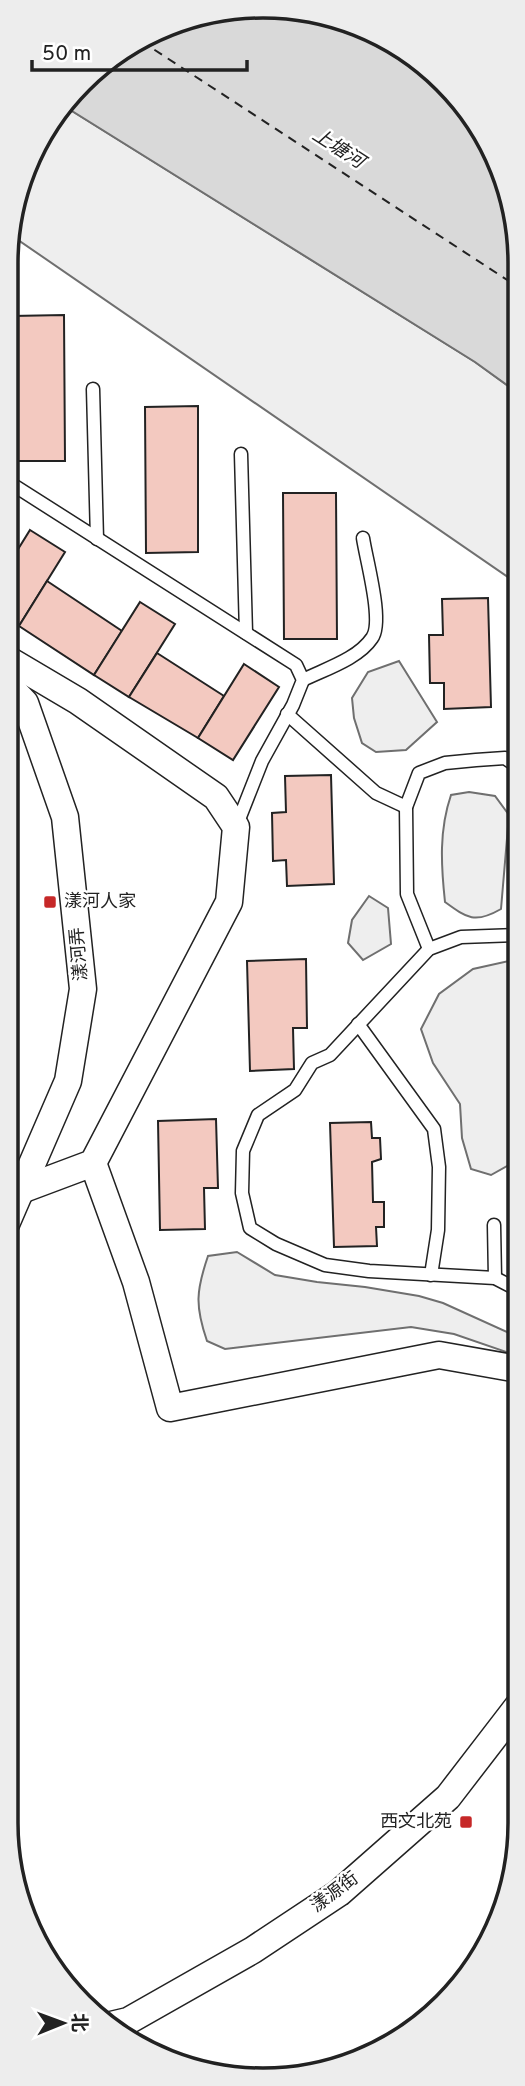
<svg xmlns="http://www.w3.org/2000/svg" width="525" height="2086" font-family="Overpass,'Noto Sans SC',sans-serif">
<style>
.green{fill:#eee;stroke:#6f6f6f;stroke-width:2}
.water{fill:#d9d9d9;stroke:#6f6f6f;stroke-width:2}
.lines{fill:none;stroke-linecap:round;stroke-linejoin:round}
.ferry{stroke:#222;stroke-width:2;stroke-dasharray:9 7;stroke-linecap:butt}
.building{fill:#f3c9c0;stroke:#222;stroke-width:2}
.lane-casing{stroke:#222;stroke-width:15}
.street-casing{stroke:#222;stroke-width:29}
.lane{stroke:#fff;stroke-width:12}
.street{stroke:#fff;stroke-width:26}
.poi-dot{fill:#c62828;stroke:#fff;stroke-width:2.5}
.labels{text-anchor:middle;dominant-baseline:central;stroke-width:5;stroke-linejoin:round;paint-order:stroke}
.poi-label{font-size:18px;fill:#222;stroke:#fff;text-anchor:start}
.street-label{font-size:18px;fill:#222;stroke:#fff}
.water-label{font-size:19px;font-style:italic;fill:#222;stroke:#fff}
.rim{fill:none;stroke:#222;stroke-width:3.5}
</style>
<rect width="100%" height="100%" fill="#fff"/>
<g class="green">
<polygon points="64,106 475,362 518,393 518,584 8,233 40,134"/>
<polygon points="399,661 437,722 406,750 376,752 362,743 354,718 352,698 368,672"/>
<path d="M469,792L495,796L509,815L501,909C475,924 467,918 445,902C441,865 439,830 451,795Z"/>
<polygon points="369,896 388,908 391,944 363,960 348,943 352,920"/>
<polygon points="518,959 518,1160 491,1175 471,1169 462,1138 460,1104 433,1063 421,1029 439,994 473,969"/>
<path d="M237,1252L275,1275L317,1282L365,1287L419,1296L443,1303L518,1337V1356L454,1334L411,1327L225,1349L207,1341C195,1306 196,1291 208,1256Z"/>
</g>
<polygon class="water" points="296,8 377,32 445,81 493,149 518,229 518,393 475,362 64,106 106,58 196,14"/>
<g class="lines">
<polyline class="ferry" points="141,41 518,287"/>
</g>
<g class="building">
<polygon points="64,315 65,461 12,461 12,316"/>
<polygon points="198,406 198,552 146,553 145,407"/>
<polygon points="283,493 336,493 337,639 284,639"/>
<polygon points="30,530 65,552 19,626 7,618 7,567"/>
<polygon points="47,581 122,631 94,675 19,626"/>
<polygon points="488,598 491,707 444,709 444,683 430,683 429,635 443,635 442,599"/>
<polygon points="140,602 175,624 129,697 94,675"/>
<polygon points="157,653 224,696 198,738 129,697"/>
<polygon points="244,664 279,687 233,760 198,738"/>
<polygon points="331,775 334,884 287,886 286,860 273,861 272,813 286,812 285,776"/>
<polygon points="306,959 307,1028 293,1028 294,1069 250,1071 247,961"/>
<polygon points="216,1119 218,1188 204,1188 205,1229 160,1230 158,1121"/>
<polygon points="371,1122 372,1138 380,1138 381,1159 372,1162 373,1202 384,1202 384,1227 376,1227 377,1246 334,1247 330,1123"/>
</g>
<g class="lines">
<g class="lane-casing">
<g id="lane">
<polyline points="93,389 97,539"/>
<polyline points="241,454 246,633"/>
<polyline points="7,481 296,665 303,680 293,705 262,761 236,827"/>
<path d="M303,680C325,669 358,659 372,638C384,622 366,559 363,538"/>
<polyline points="287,714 376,793 406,807"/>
<polyline points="429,949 407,894 406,807 419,773 445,763 476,760 505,758 518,767"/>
<polyline points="358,1024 434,1129 439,1167 438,1230 431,1275"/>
<polyline points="494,1225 495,1278"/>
<polyline points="518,1290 495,1278 369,1271 325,1265 276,1244 250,1228 242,1193 243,1151 258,1115 295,1090 312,1063 330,1055 429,949 461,937 518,935"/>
</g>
</g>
<g class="street-casing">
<g id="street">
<polyline points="7,659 78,701 216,797 236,827 229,902 93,1163 21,1190"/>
<polyline points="93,1163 136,1282 170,1408 439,1355 518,1369"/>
<polyline points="6,1224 68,1081 83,989 65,817 25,703 7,684"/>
<polyline points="111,2025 128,2021 253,1950 339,1893 448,1797 518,1706"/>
</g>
</g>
<use href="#lane" class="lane"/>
<use href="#street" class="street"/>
</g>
<g class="poi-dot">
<rect x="43" y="895" width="14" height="14" rx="3.5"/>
<rect x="459" y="1815" width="14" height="14" rx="3.5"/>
</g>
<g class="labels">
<g class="poi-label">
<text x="64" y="902">漾河人家</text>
<text x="452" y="1822" text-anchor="end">西文北苑</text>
</g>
<g class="street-label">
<text transform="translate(80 954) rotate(-95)">漾河弄</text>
<text transform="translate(335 1893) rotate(-37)">漾源街</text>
</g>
<g class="water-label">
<text transform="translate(338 149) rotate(33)">上塘河</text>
</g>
</g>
<path d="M0 0H525V2086H0ZM263 18H263A245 245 0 0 1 508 263V1823A245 245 0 0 1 263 2068H263A245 245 0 0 1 18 1823V263A245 245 0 0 1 263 18Z" fill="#ededed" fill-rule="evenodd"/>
<path class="rim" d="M263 18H263A245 245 0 0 1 508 263V1823A245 245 0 0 1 263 2068H263A245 245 0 0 1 18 1823V263A245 245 0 0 1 263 18Z"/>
<g transform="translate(63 2023) rotate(89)" stroke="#ffffff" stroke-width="5" paint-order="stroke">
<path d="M0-5L12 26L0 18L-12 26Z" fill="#222222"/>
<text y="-10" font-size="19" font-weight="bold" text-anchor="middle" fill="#222222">北</text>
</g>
<path d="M32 60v10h215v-10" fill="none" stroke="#222222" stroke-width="3.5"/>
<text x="42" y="60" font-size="21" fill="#222222" stroke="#ffffff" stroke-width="5" paint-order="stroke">50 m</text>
</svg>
